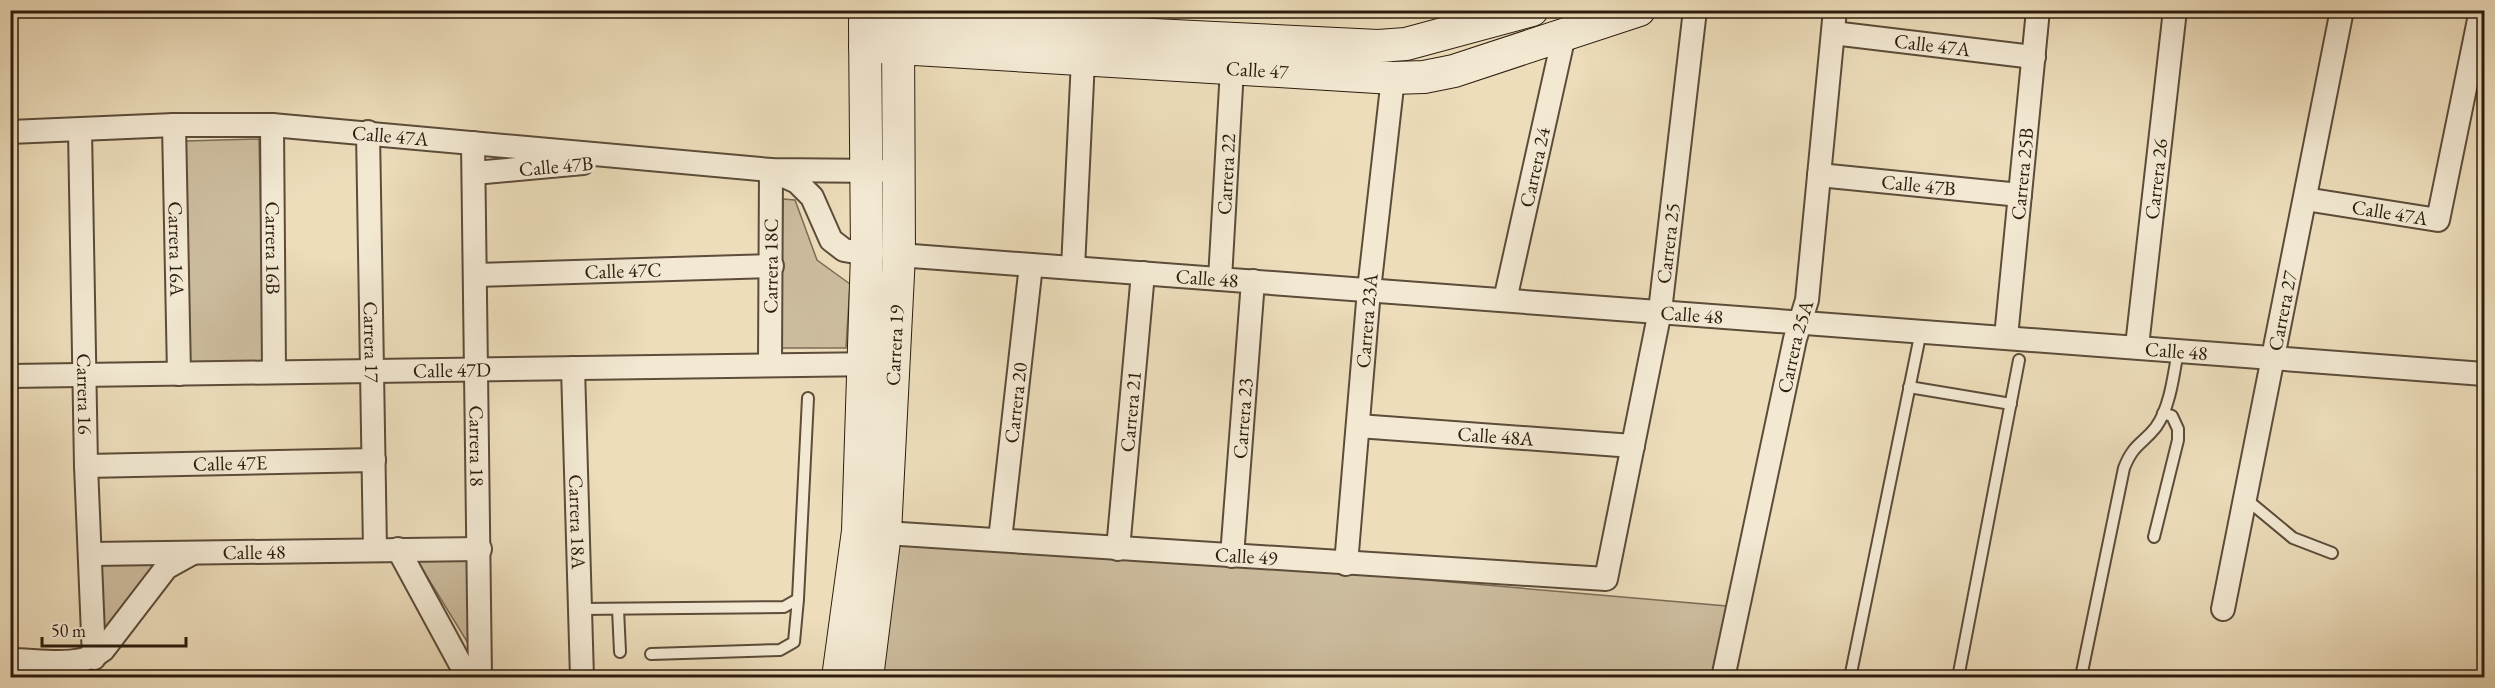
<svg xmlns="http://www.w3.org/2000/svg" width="2495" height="688" font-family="'EB Garamond',serif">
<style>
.green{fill:#ccbc9e;stroke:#7c6c56;stroke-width:1.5}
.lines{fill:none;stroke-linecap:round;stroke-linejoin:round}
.lane-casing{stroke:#5c4c39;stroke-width:14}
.street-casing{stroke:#5c4c39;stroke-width:26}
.secondary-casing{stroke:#2c1c0e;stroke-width:34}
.lane{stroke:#f3e9d3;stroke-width:10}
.street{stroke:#f3e9d3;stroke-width:22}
.secondary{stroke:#f3e9d3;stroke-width:32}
.labels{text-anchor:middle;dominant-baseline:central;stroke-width:6;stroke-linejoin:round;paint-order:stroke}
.street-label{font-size:20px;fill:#2c1c0e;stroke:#f3e9d3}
</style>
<rect width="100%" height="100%" fill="#edddbb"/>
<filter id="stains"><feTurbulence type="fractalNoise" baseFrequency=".00333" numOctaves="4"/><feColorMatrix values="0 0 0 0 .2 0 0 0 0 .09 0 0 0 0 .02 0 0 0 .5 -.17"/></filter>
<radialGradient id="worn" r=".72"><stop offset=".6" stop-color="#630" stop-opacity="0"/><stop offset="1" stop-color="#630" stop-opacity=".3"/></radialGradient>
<g class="green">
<polygon points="259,139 264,363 190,364 185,141"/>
<polygon points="783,199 795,200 817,260 850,284 846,348 780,348"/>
<polygon points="885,533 1738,607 1723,677 867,678"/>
<polygon points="410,549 474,549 471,648"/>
<polygon points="170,553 103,635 101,554"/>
</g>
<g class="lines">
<g class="lane-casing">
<g id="lane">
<polyline points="1909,387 2011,404"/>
<polyline points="2246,499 2293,538 2332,553"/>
<polyline points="2154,537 2178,440 2178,429 2172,416 2163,413"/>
<polyline points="580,609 784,607 798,599 808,398"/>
<polyline points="618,609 620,652"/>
<polyline points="651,654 780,650 794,642 798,599"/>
<path d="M2082,672L2124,468C2134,443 2142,445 2156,427C2170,408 2174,373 2178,350"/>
<polyline points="1850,678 1921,331"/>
<polyline points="1958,678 2019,360"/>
</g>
</g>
<g class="street-casing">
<g id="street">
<path id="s1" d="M1833,33L2034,57"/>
<path id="s2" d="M174,125L179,374"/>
<path id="s3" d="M272,125L274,372"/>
<path id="s4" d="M80,130L86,466L94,658"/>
<path id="s5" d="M10,132L174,125H272L771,170L880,171"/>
<path id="s6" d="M368,132L375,550"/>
<path id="s7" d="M473,143L480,678"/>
<polyline points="775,172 797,182 812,197 831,240 844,250 867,254"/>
<polyline points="474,173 583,163"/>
<path id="s8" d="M1819,175L2020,195"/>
<path id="s9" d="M2305,199L2438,220L2481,10"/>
<path id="s10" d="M899,255L2484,374"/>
<polyline points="1073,268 1083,60"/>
<path id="s11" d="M475,275L772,266"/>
<path id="s12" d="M1220,279L1232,69"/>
<path id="s13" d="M1505,300L1564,35"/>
<path id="s14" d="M2006,337L2038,10"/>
<path id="s15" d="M2137,346L2175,10"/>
<path id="s16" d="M770,364L771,170"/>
<path id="s17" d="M573,368L582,678"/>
<path id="s18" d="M10,376L879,364"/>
<path id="s19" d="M1358,426L1633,446"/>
<path id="s20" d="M86,466L374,460"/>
<path id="s21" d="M885,533L1606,579L1660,311L1695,10"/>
<path id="s22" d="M1000,540L1031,265"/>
<polyline points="398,549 468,678"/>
<path id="s23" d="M1118,549L1143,273"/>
<path id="s24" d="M90,554L480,549"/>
<path id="s25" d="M1232,556L1253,281"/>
<path id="s26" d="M1346,564L1369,290L1393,78"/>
<path id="s27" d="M2223,609L2342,10"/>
<path d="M10,660C40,660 80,669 103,650L166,568L193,553"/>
<path id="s28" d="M1723,678L1795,339L1807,300L1835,10"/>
</g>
</g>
<g class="secondary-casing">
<g id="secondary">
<polyline points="865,21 1378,46 1406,44 1532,10"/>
<path id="s29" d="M865,46L1393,78L1424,77L1454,71L1639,10"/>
<polyline points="838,678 858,531 867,254 865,26"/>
<path id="s30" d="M867,678L885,533L899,255L898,29"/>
</g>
</g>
<use href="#lane" class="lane"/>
<use href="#street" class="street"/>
<use href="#secondary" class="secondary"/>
</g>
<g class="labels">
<g class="street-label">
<text stroke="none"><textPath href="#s1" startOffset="100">Calle 47A</textPath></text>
<text stroke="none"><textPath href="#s29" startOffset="393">Calle 47</textPath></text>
<text stroke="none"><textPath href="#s5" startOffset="381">Calle 47A</textPath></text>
<text transform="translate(556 166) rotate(-5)">Calle 47B</text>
<text stroke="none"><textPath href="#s13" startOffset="136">Carrera 24</textPath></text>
<text stroke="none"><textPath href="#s12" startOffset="105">Carrera 22</textPath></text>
<text stroke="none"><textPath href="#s14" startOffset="164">Carrera 25B</textPath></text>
<text stroke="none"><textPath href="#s15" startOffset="168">Carrera 26</textPath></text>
<text stroke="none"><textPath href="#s8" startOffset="100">Calle 47B</textPath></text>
<text stroke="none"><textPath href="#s9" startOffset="86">Calle 47A</textPath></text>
<text stroke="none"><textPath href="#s21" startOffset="1064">Carrera 25</textPath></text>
<text stroke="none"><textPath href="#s3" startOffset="123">Carrera 16B</textPath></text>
<text stroke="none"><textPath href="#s2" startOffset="124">Carrera 16A</textPath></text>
<text stroke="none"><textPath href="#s16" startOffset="98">Carrera 18C</textPath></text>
<text stroke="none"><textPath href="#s11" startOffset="148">Calle 47C</textPath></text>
<text stroke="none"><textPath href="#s10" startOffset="309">Calle 48</textPath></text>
<text stroke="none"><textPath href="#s27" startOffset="304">Carrera 27</textPath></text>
<text stroke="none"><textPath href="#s10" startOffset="795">Calle 48</textPath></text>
<text stroke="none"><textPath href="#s26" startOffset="244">Carrera 23A</textPath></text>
<text stroke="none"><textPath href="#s6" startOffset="210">Carrera 17</textPath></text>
<text stroke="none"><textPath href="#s30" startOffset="334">Carrera 19</textPath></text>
<text stroke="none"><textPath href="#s28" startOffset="339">Carrera 25A</textPath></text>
<text stroke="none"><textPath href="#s10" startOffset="1281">Calle 48</textPath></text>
<text stroke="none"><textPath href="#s18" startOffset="442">Calle 47D</textPath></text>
<text stroke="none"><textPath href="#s4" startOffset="264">Carrera 16</textPath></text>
<text stroke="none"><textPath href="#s22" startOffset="138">Carrera 20</textPath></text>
<text stroke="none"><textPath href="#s23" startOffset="138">Carrera 21</textPath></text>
<text stroke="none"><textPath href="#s25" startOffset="138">Carrera 23</textPath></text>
<text stroke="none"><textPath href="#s19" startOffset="138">Calle 48A</textPath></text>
<text stroke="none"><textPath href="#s7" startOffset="303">Carrera 18</textPath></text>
<text stroke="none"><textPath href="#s20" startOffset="144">Calle 47E</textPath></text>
<text stroke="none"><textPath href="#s17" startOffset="154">Carrera 18A</textPath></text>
<text stroke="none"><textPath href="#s24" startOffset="164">Calle 48</textPath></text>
<text stroke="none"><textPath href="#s21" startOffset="362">Calle 49</textPath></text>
</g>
</g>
<rect width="2495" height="688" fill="none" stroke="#edddbb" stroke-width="36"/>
<rect x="12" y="12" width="2471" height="664" fill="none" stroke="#2c1c0e" stroke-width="3"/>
<rect x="18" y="18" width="2459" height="652" fill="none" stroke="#2c1c0e" stroke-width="1.5"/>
<path d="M42 637v9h144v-9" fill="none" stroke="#2c1c0e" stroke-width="3"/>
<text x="51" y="637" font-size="18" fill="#2c1c0e" stroke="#f3e9d3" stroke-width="4.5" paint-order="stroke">50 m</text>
<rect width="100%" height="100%" filter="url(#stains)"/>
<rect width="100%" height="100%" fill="url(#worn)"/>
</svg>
